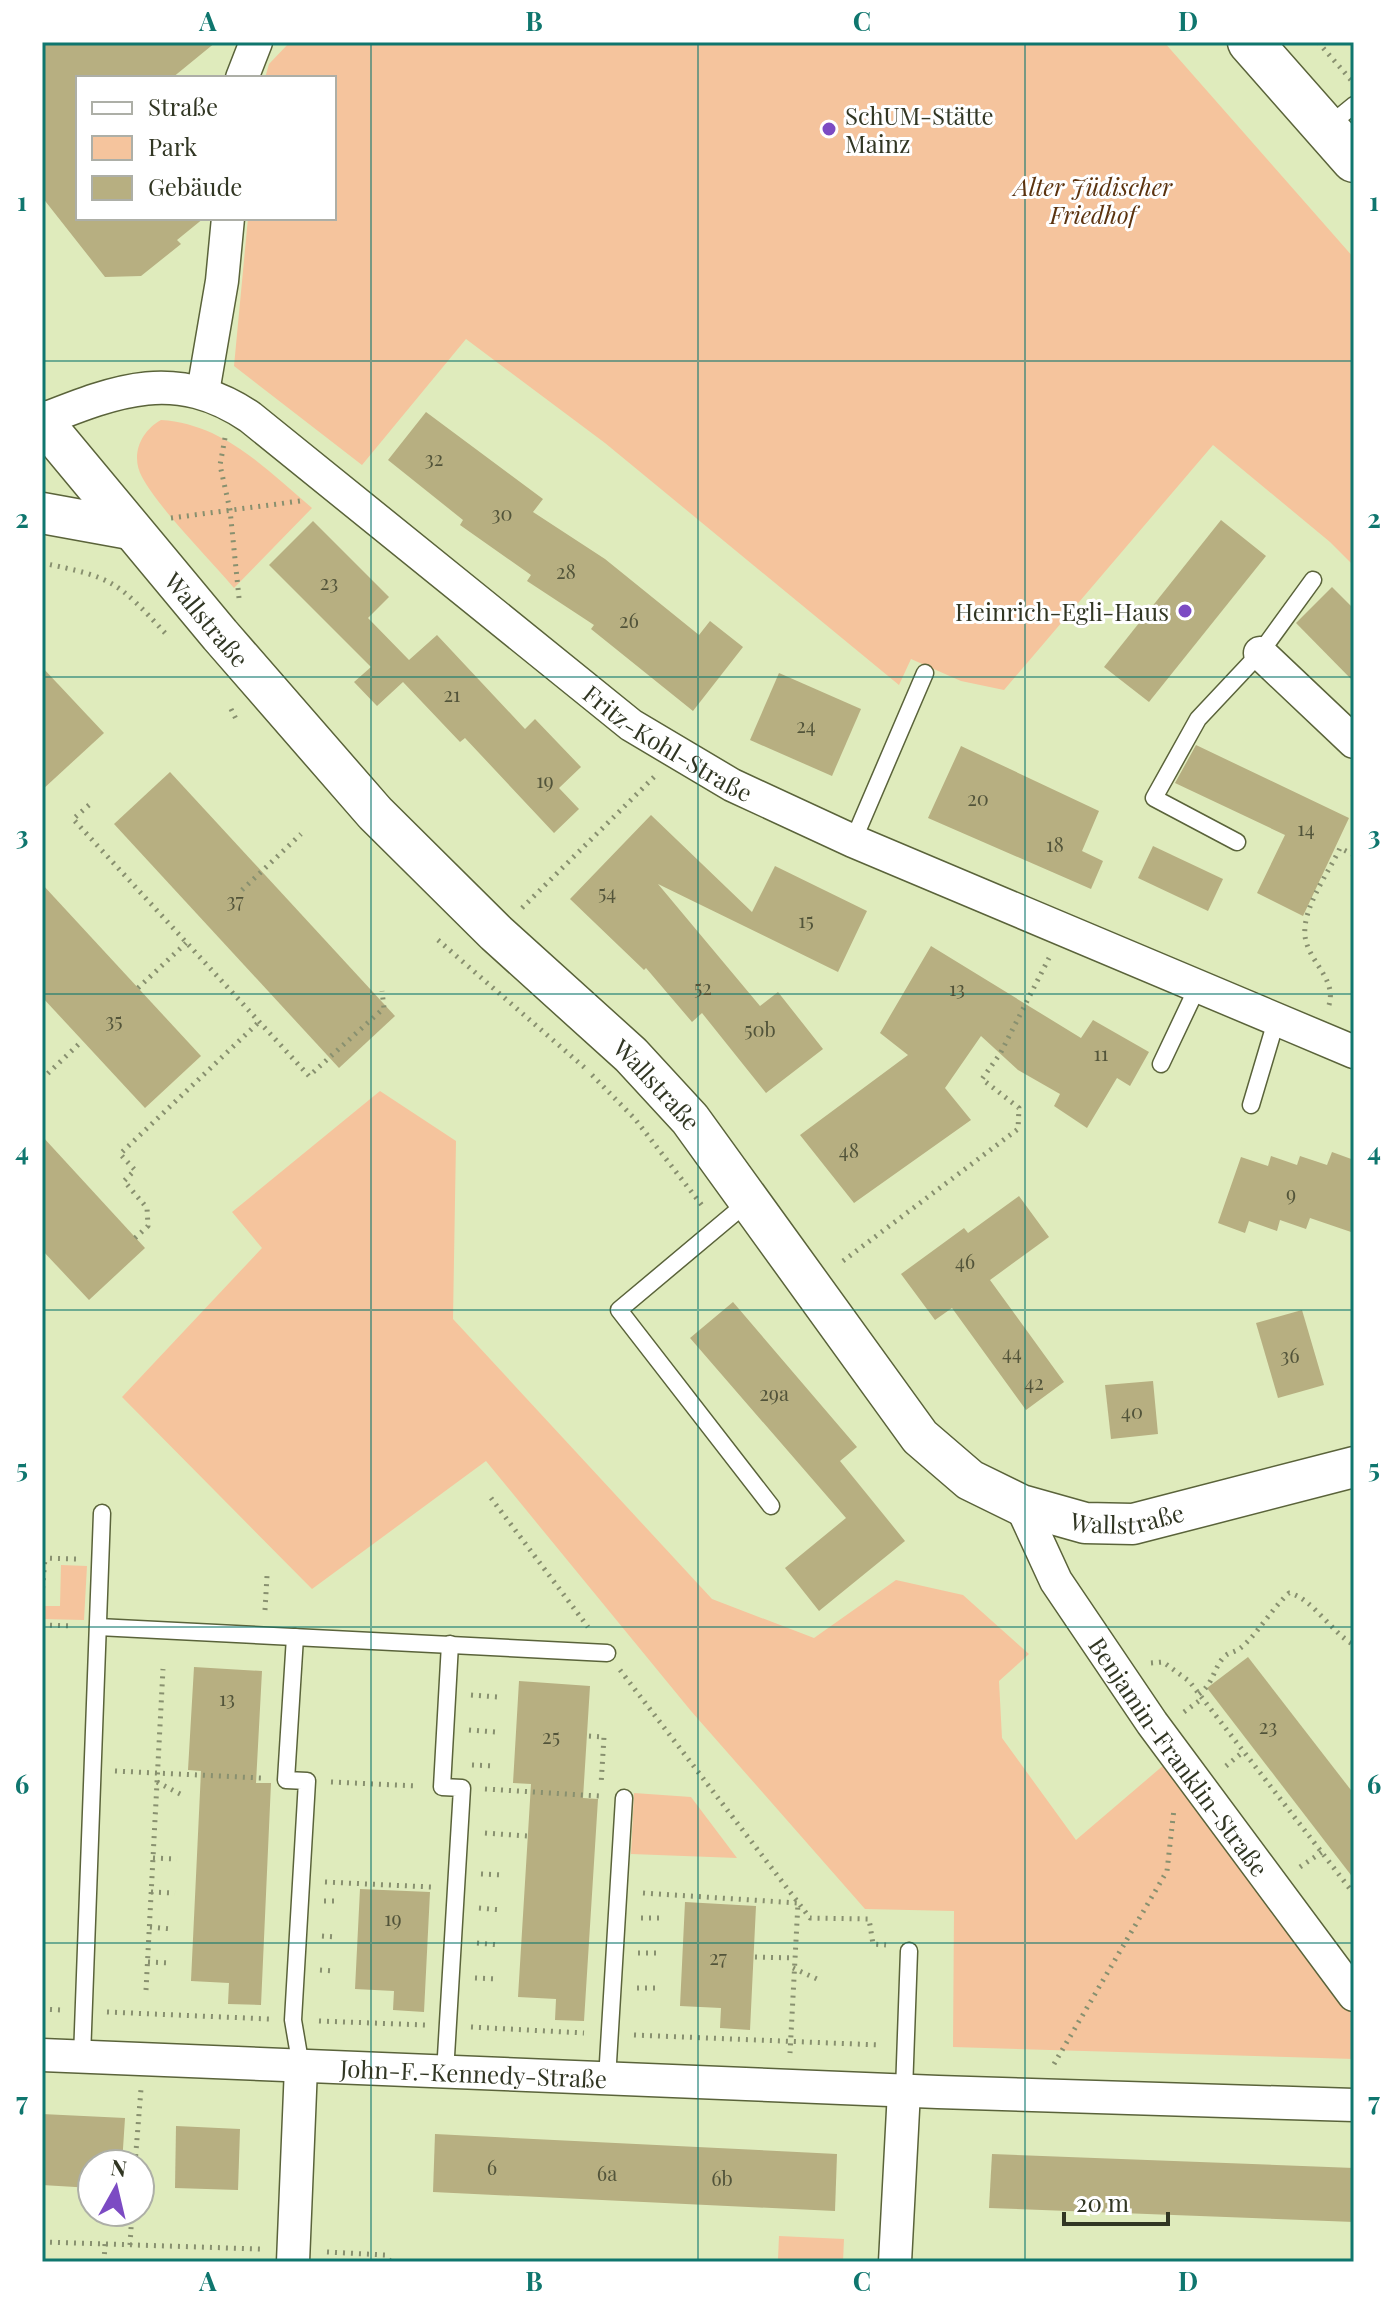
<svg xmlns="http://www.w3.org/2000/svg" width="1396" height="2304" font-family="'Playfair Display',serif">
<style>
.green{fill:#f5c49d}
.building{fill:#b7af81}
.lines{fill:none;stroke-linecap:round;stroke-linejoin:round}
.service-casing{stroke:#5a633a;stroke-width:19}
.minor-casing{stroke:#5a633a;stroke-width:35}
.tertiary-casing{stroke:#5a633a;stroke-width:43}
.secondary-casing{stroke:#5a633a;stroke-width:47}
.path{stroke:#88906f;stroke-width:5;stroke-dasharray:2 6;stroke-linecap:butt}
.service{stroke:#fff;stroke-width:16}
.minor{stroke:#fff;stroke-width:32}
.tertiary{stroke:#fff;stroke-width:40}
.secondary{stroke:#fff;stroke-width:44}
.grid{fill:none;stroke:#0f766e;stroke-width:2;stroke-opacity:0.55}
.poi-dot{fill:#7c4bc3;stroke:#fff;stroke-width:3}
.labels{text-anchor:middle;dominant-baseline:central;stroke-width:6;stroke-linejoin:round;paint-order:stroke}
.number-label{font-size:20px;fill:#52543a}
.poi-label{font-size:24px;fill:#313623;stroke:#fff;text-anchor:start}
.park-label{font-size:24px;font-style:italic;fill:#5b330f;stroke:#fff}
.street-label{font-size:24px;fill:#313623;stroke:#fff}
.neatline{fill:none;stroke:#0f766e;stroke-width:3}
.grid-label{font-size:26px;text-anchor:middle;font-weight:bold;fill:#0f766e}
</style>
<rect width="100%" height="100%" fill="#dfebbc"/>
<g class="green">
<polygon points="290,42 1164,42 1354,258 1354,566 1330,542 1213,445 1004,690 961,681 911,659 899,685 605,443 466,339 362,465 234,366 248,218 334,218 334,78 265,78 269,64"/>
<path d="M161,420C224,424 266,469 312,508L234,588C208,557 160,510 142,477C130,455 141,431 161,420Z"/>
<polygon points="380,1091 456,1141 453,1319 712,1599 814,1638 896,1580 963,1595 1029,1654 999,1681 1002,1738 1076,1840 1165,1764 1354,2016 1354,2059 953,2047 954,1911 865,1909 691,1711 486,1461 312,1589 122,1397 262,1248 232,1212"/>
<polygon points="61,1565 87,1566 84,1620 42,1619 42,1606 60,1606"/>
<polygon points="634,1793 691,1797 737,1858 631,1854"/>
<polygon points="779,2236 844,2239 843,2262 778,2259"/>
</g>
<g class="building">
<polygon points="42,42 216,42 172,78 78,78 78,218 204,218 177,240 181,244 141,276 105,277 42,197"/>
<polygon points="426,412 543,499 533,512 605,559 699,635 710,621 743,647 693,711 591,629 594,625 527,581 531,575 460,525 463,520 388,460"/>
<polygon points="1221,520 1266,556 1149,702 1104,667"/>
<polygon points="313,521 389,597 368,618 409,660 437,635 525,729 535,719 581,767 559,788 579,809 554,833 465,738 460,742 403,682 377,706 354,682 371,667 269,565"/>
<polygon points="1332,587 1354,609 1354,682 1296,623"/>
<polygon points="42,667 104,733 42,790"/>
<polygon points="779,673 861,709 832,776 750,740"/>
<polygon points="1196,745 1349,818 1303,916 1257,893 1285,835 1175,783"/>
<polygon points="961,746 1099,811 1082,851 1103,861 1091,889 928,818"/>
<polygon points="170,772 395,1016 339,1068 114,824"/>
<polygon points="651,815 752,912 775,866 867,911 838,972 658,884 760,1006 778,992 823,1049 766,1093 702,1013 692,1022 646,968 644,970 570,899"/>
<polygon points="1153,846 1223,879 1208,911 1138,878"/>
<polygon points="42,884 201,1056 145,1108 42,997"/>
<polygon points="931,946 1081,1038 1093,1020 1149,1052 1130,1086 1117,1078 1087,1128 1054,1106 1060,1094 1018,1070 981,1036 945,1088 971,1120 854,1203 800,1135 908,1055 880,1033"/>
<polygon points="42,1136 145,1248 89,1300 42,1250"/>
<polygon points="1332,1152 1354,1160 1354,1233 1310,1218 1306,1229 1280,1220 1277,1231 1249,1221 1245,1233 1218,1223 1241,1157 1268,1166 1271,1156 1297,1165 1300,1156 1327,1165"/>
<polygon points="1019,1196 1049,1237 990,1280 1064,1382 1026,1410 952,1308 935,1320 901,1274 964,1228 968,1233"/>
<polygon points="733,1302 857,1447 840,1461 905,1541 819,1611 785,1568 846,1518 690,1338"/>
<polygon points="1302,1310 1324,1385 1278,1398 1256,1323"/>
<polygon points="1153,1381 1158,1434 1111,1439 1105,1385"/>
<polygon points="1248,1657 1354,1794 1354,1879 1207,1688"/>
<polygon points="194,1667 262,1671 256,1783 271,1783 261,2005 228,2004 229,1983 191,1981 201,1771 188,1770"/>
<polygon points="519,1681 590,1686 583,1798 598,1799 584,2021 555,2020 556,1999 518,1997 531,1784 513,1783"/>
<polygon points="360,1889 430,1892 424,2012 393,2010 394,1991 355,1989"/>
<polygon points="685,1902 756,1906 750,2030 720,2028 721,2008 680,2006"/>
<polygon points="42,2114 125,2118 122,2164 92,2164 92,2188 42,2185"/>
<polygon points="176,2126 240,2129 238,2190 175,2188"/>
<polygon points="435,2134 837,2154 835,2211 433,2192"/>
<polygon points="992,2154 1354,2168 1354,2222 989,2208"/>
</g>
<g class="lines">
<g class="service-casing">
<g id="service">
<polyline points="1327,127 1354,105"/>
<polyline points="853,841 925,673"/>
<polyline points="1237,842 1154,798 1198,719 1260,653 1313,580"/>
<polyline points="1161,1064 1197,988"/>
<polyline points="1251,1105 1276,1021"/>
<polyline points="749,1201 619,1310 771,1506"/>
<polyline points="98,1627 607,1653"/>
<polyline points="295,1637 286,1780 307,1781 293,2020 301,2067"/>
<polyline points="82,2057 102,1513"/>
<polyline points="445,2073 462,1788 442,1787 450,1644"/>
<polyline points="607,2079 624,1798"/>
<polyline points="904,2091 909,1951"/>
</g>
</g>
<g class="minor-casing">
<g id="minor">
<polyline points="242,78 256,42"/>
<polyline points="203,392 222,281 228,218"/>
<path id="s1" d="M42,420C118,390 176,367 250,417L631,725L732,785L853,841L1354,1052"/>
<polyline points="1260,653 1354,742"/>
<path id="s2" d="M1021,1505L1056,1581L1152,1723L1354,1995"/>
<path id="s3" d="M42,2055L938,2092L1354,2105"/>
<polyline points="293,2262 301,2067"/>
<polyline points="895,2262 904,2091"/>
</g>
</g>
<g class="tertiary-casing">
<g id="tertiary">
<path id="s4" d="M42,421L220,635L375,813L496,933L631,1055L690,1119L920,1437L970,1480L1021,1505L1085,1523L1133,1524L1354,1467"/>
<polyline points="42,513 130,529"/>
</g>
</g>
<g class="secondary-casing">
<polyline id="secondary" points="1250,42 1354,160"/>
</g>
<g class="path">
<polyline points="1318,42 1351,80"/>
<polyline points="225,438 220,465 230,510 239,598"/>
<polyline points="171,518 300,501"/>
<path d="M42,563C112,577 117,581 165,633"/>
<polyline points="231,709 237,721"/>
<polyline points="89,805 73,819 309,1076 384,1008 382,991"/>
<polyline points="242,890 301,834"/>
<polyline points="522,908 654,777"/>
<polyline points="438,940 585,1068"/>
<polyline points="138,988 186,943"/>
<path d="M1329,1005C1337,978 1308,962 1305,936C1302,908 1329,872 1340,848L1354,855"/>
<polyline points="592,1075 635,1119 704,1208"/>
<polyline points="42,1079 82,1041"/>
<polyline points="135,1238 148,1226 147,1208 124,1181 135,1170 120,1154 259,1022"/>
<polyline points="843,1261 1018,1129 1019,1108 982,1079 1000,1054 1049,958"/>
<polyline points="491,1498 588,1627"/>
<polyline points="42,1558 77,1559"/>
<polyline points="42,1596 45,1558"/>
<polyline points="265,1610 267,1576"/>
<polyline points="42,1625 73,1626"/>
<polyline points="1151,1663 1163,1662 1189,1681 1354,1894"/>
<polyline points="620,1670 810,1918 869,1919 873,1944 886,1945"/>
<path d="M1199,1694C1213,1684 1213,1670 1223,1658C1228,1652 1233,1653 1239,1649C1254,1639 1272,1608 1289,1593C1311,1597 1332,1633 1354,1645"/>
<polyline points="471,1695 498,1697"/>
<polyline points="1184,1712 1203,1698"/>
<polyline points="469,1730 496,1732"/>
<polyline points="589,1736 604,1737 601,1785"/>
<polyline points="472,1765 495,1766"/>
<polyline points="1226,1766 1244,1751"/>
<polyline points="115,1771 261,1778"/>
<polyline points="157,1782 184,1796"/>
<polyline points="331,1782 417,1786"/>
<polyline points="485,1789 599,1796"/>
<polyline points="485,1833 527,1836"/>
<polyline points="153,1858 177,1859"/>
<polyline points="1300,1867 1322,1852"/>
<polyline points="481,1874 503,1875"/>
<polyline points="325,1882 431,1887"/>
<polyline points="151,1892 175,1893"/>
<polyline points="643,1893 798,1903 790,2053"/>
<polyline points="324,1901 339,1901"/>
<polyline points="479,1908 502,1910"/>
<polyline points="641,1918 664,1918"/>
<polyline points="150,1927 172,1929"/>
<polyline points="322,1936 337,1937"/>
<polyline points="477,1943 500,1945"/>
<polyline points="638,1953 661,1953"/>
<polyline points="755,1957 794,1958"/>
<polyline points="148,1962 171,1963"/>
<polyline points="793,1968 817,1979"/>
<polyline points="320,1970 335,1971"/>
<polyline points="475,1978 498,1979"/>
<polyline points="637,1988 660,1988"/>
<polyline points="146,1990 163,1669"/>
<polyline points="42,2009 61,2010"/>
<polyline points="107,2012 269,2019"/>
<polyline points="319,2021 425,2025"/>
<polyline points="471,2027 584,2033"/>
<polyline points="634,2035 880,2045"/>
<polyline points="1054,2064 1167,1871 1174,1809"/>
<polyline points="135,2164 141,2089"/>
<polyline points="42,2242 261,2249"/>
<polyline points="130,2245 132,2212"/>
<polyline points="327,2252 385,2255 391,2262"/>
<polyline points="104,2262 105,2244"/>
</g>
<use href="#service" class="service"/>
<use href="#minor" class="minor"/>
<use href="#tertiary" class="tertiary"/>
<use href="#secondary" class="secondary"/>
</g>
<path class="grid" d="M371,42V2262M698,42V2262M1025,42V2262M42,361H1354M42,677H1354M42,994H1354M42,1310H1354M42,1627H1354M42,1943H1354"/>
<g class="poi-dot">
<circle cx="829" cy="129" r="8"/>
<circle cx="1185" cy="611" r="8"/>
</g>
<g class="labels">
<g class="number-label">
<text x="434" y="457">32</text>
<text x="502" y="512">30</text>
<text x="566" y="570">28</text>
<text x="329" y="581">23</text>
<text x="629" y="619">26</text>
<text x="452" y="693">21</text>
<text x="806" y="724">24</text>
<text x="545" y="779">19</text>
<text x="978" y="797">20</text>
<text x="1306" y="827">14</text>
<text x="1055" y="843">18</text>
<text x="607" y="891">54</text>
<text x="235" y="899">37</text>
<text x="806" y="919">15</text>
<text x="703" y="986">52</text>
<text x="957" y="987">13</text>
<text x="114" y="1019">35</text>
<text x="760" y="1028">50b</text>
<text x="1101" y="1052">11</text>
<text x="849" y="1149">48</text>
<text x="1291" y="1192">9</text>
<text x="965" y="1260">46</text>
<text x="1012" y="1351">44</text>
<text x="1290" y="1354">36</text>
<text x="1034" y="1381">42</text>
<text x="774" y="1392">29a</text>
<text x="1132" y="1410">40</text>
<text x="227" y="1697">13</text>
<text x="1268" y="1725">23</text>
<text x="551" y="1735">25</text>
<text x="393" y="1917">19</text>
<text x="718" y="1956">27</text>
<text x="492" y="2166">6</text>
<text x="607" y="2172">6a</text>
<text x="722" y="2177">6b</text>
</g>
<g class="poi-label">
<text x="845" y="115">SchUM-Stätte<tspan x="845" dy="28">Mainz</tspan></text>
<text x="1169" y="611" text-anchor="end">Heinrich-Egli-Haus</text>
</g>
<g class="park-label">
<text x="1093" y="186">Alter Jüdischer<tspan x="1093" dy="28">Friedhof</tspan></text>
</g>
<g class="street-label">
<text stroke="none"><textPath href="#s4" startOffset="258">Wallstraße</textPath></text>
<text stroke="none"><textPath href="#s1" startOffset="750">Fritz-Kohl-Straße</textPath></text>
<text stroke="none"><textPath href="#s4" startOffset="906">Wallstraße</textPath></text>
<text stroke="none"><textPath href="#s4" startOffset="1578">Wallstraße</textPath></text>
<text stroke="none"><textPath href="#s2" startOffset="298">Benjamin-Franklin-Straße</textPath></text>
<text stroke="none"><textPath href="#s3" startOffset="432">John-F.-Kennedy-Straße</textPath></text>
</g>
</g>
<rect width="1396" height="2304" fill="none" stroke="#ffffff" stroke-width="88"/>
<rect x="76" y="76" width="260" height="144" fill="#ffffff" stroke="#adafa7" stroke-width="2"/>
<rect x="92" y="102" width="40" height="12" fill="#ffffff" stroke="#adafa7" stroke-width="2"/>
<text x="148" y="116" font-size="24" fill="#313623">Straße</text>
<rect x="92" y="136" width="40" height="24" fill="#f5c49d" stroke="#adafa7" stroke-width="2"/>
<text x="148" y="156" font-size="24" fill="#313623">Park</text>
<rect x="92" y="176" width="40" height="24" fill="#b7af81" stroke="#adafa7" stroke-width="2"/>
<text x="148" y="196" font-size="24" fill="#313623">Gebäude</text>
<g transform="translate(116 2188) rotate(8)"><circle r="38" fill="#ffffff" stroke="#adafa7" stroke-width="2"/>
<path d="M0-6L14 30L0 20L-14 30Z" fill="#7c4bc3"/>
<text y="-12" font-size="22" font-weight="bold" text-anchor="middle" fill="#313623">N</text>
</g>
<path d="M1064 2212v12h104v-12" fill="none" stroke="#313623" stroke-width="4"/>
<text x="1076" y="2212" font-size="24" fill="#313623" stroke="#ffffff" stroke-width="6" paint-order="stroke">20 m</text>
<rect x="44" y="44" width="1308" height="2216" class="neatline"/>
<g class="grid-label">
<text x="208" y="31">A</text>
<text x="534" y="31">B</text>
<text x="862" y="31">C</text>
<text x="1188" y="31">D</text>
<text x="22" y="211">1</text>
<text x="1374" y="211">1</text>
<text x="22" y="528">2</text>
<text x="1374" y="528">2</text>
<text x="22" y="845">3</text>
<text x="1374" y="845">3</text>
<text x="22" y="1161">4</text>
<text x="1374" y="1161">4</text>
<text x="22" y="1478">5</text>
<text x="1374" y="1478">5</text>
<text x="22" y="1794">6</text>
<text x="1374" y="1794">6</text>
<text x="22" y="2111">7</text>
<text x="1374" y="2111">7</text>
<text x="208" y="2291">A</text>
<text x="534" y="2291">B</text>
<text x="862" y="2291">C</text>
<text x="1188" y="2291">D</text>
</g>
</svg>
